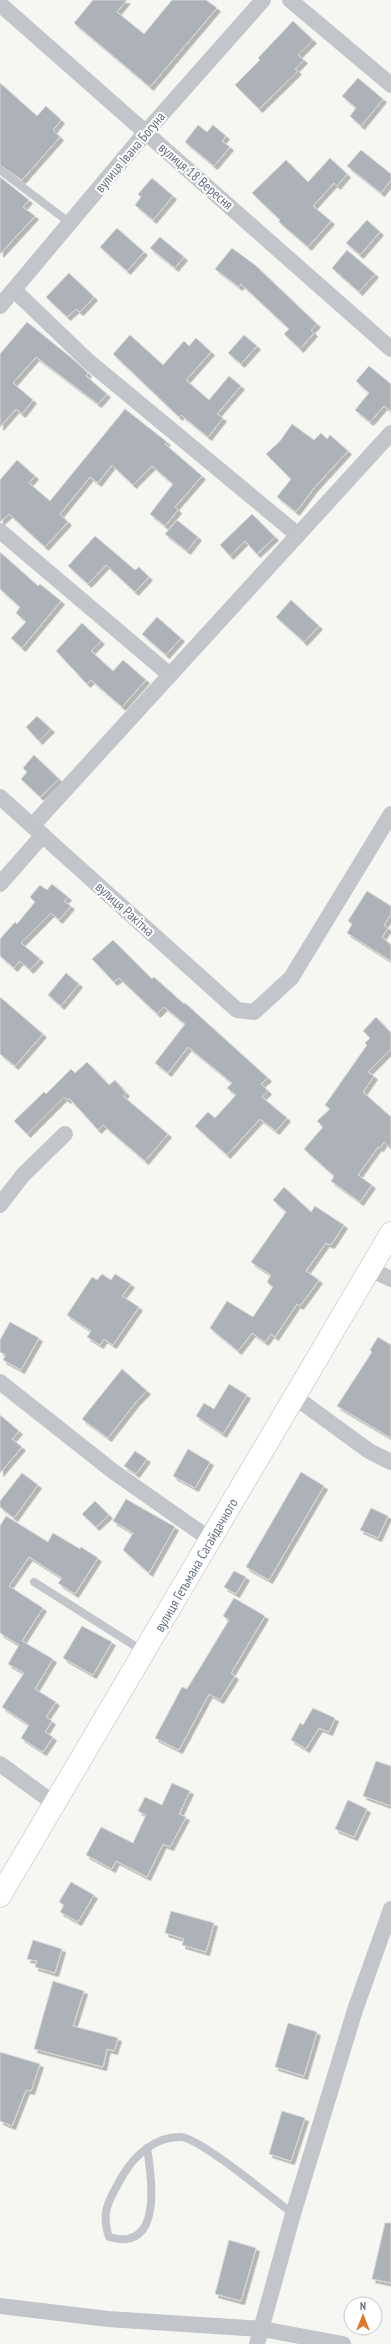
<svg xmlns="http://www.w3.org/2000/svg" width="391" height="2344" font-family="'PT Sans Narrow',sans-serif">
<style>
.building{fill:#adb2b9;stroke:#d8d8d6;filter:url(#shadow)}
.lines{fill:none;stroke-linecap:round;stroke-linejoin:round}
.secondary-casing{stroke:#b4b8bd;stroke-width:23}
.service{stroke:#c2c5c9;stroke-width:8}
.minor{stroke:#c2c5c9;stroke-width:16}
.secondary{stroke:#fff;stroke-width:22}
.labels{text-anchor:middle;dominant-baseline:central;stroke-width:4;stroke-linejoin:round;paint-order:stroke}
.street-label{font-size:14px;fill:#667183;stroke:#fff}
</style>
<defs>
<filter id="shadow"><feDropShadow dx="3.5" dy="3.5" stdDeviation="0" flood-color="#0004"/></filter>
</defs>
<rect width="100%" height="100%" fill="#f6f7f3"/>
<g class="building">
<polygon points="93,0 127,0 117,12 144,34 172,0 206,0 217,8 150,87 74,23"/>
<polygon points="293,21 313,40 298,55 304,60 295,69 298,71 259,109 235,85 260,60 258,58"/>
<polygon points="358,78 383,99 361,126 350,116 356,108 342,96"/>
<polygon points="0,83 37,116 46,106 61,120 53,130 60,137 22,180 0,165"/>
<polygon points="198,125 207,132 213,125 226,136 222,141 230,147 214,166 185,142"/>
<polygon points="361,150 391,174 391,180 381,193 347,166"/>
<polygon points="330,158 347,174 337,186 334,183 313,206 331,221 308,247 279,222 280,220 252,193 286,160 308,182"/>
<polygon points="0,177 29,200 23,207 35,216 0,254"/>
<polygon points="152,178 173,196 153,220 135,205 141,197 138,194"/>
<polygon points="367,220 380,232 360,255 346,243"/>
<polygon points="117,228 144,252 127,271 100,247"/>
<polygon points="160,237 184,257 175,268 150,248"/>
<polygon points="232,248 255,265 317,324 311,330 314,333 300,349 284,334 289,329 241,284 239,287 215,269"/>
<polygon points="347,250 375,274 359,292 332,268"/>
<polygon points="69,273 94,297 80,312 76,309 67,317 46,297"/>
<polygon points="27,322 74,360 88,373 86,376 107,394 98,404 36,357 13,383 33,400 22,414 16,409 0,427 0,354"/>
<polygon points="130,335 163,365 184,341 189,346 196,338 211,352 186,380 209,400 229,376 241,386 217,414 223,418 208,437 181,415 179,417 113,354"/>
<polygon points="244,335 257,346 241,364 228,353"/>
<polygon points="369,366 391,384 391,411 384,406 370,422 355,410 369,393 356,381"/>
<polygon points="125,409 167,442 165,444 202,476 175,507 178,510 165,526 150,514 173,484 152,466 133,485 112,465 98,483 90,477 60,514 68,522 45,547 9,514 0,522 0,480 17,460 35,476 29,483 50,501"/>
<polygon points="292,424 314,440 321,433 327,439 330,435 348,451 314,488 296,512 277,497 291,479 266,454 280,441"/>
<polygon points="252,514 275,537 257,554 245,541 230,556 220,545"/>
<polygon points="177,520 198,537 187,551 165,534"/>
<polygon points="95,536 135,570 139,567 149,577 135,592 106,565 88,584 68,566"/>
<polygon points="0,552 38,586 40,584 61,601 22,648 11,638 26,622 16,613 20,607 0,589"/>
<polygon points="291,600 319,626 304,642 276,617"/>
<polygon points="157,617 181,638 166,655 142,634"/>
<polygon points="82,623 101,641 91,651 113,671 123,660 146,680 122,707 91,680 87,684 56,651"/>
<polygon points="37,716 51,729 39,741 26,727"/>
<polygon points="34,755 59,779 40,797 21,779 27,772 23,768"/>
<polygon points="52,884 68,897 64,901 71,906 59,920 51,913 21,943 40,959 30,970 20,961 14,968 0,956 0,939 15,922 17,924 35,902 30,897 40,885 47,890"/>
<polygon points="367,891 391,906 391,914 384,925 388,928 382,937 391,945 391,961 347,933 352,924 348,921"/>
<polygon points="113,940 152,979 154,977 184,1004 185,1003 268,1078 261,1084 268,1091 262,1097 287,1118 276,1131 260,1119 227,1155 195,1126 208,1112 215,1118 236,1095 227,1088 232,1083 188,1047 168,1073 155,1063 185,1024 164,1007 157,1014 119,978 114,982 92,959"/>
<polygon points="66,973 79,984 61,1006 48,995"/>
<polygon points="0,997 43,1034 15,1066 0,1054"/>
<polygon points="376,1017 391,1033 391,1049 368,1072 374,1076 363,1092 391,1117 391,1149 384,1142 380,1148 378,1147 358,1175 372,1185 360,1202 331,1181 334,1176 304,1149 323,1127 317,1121 330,1109 325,1105 367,1045 365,1043 370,1038 363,1031"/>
<polygon points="87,1062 109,1085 115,1080 126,1093 123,1096 168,1134 145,1161 103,1125 98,1130 69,1098 67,1100 64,1097 27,1134 14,1121 44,1092 46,1094 71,1069 75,1073"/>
<polygon points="284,1187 311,1212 315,1206 344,1225 331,1245 326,1243 306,1271 319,1280 300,1306 297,1304 275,1337 271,1334 265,1342 252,1333 238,1351 210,1328 227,1301 253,1317 273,1287 267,1282 271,1275 251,1262 286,1212 273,1200"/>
<polygon points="102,1274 111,1280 115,1274 131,1284 122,1296 139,1307 113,1345 104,1339 100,1345 87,1337 91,1331 67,1315 92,1277 97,1280"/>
<polygon points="10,1322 39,1338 21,1370 3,1360 6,1355 0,1352 0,1340"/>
<polygon points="378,1337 391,1345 391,1438 337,1406 372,1352 370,1350"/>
<polygon points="122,1369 147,1391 136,1402 108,1438 82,1419"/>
<polygon points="229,1384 247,1395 223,1434 196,1416 204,1403 214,1409"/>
<polygon points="0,1415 19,1431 12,1439 22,1447 0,1473"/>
<polygon points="188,1449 210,1462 195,1488 173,1476"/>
<polygon points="135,1451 147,1459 136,1474 124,1466"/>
<polygon points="301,1472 324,1486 269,1580 246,1567"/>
<polygon points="22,1473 38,1485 14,1518 0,1507 0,1501"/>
<polygon points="126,1499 175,1527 149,1573 123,1550 133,1533 113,1521"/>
<polygon points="95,1501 109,1515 96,1527 82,1514"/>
<polygon points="371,1508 388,1516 378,1538 360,1530"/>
<polygon points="6,1516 48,1542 53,1533 80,1549 81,1547 98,1558 75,1594 58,1583 62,1578 29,1557 9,1586 43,1608 22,1641 53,1659 35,1689 56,1702 46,1717 52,1721 45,1732 53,1737 43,1752 21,1738 29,1725 2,1707 24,1673 8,1664 19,1645 0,1633 0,1526"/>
<polygon points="234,1571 246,1577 236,1594 224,1587"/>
<polygon points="234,1598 265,1616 231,1673 235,1676 220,1700 209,1694 179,1750 155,1738 182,1687 187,1689 229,1620 223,1616"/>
<polygon points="82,1626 112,1642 93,1675 63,1658"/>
<polygon points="313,1708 335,1718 329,1732 319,1728 306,1749 291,1740 300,1723 303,1725"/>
<polygon points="376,1761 391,1766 391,1806 363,1796"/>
<polygon points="172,1783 190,1791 179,1814 186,1817 170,1847 163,1844 147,1877 116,1861 112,1869 86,1855 101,1827 133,1843 146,1815 138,1811 145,1797 162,1805"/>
<polygon points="348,1800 367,1809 354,1837 335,1829"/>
<polygon points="71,1882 94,1895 78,1922 60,1912 64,1905 59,1902"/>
<polygon points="171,1911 214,1923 206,1952 182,1945 184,1939 165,1933"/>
<polygon points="33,1940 62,1949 55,1973 35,1967 37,1961 27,1959"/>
<polygon points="53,1981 84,1991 73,2026 118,2038 114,2051 107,2049 103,2067 34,2049"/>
<polygon points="288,2023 317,2032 304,2076 275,2067"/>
<polygon points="0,2052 40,2064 31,2091 26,2090 12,2126 0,2121"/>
<polygon points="282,2111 305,2118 291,2161 269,2154"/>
<polygon points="385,2223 391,2223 391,2283 372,2279"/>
<polygon points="229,2240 256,2248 241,2301 215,2294"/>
</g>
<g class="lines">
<g class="secondary-casing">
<polyline id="secondary" points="0,1896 391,1233"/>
</g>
<g class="service">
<polyline points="0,170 70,223"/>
<polyline points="34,1582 143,1651"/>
<path d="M147,2148C152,2179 163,2253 109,2237C100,2210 110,2199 123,2175C135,2155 156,2136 181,2137C200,2138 273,2199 293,2214"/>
</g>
<g class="minor">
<polyline points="290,0 391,85"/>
<polyline points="0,4 391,349"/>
<polyline points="14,290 88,361 298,535"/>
<polyline points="0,306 146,132 263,0"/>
<polyline points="0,531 170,675"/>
<polyline points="0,797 237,1010 254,1012 291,978 391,814"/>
<polyline points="33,825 391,433"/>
<polyline points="0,884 43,835"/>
<polyline points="0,1205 23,1175 65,1134"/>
<polyline points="370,1269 391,1279"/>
<polyline points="0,1382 114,1472 211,1540"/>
<polyline points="295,1397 369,1451 391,1462"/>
<polyline points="0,1764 55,1804"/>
<polyline points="0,2306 108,2319 262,2329 343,2344"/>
<polyline points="257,2344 293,2214 355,2010 391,1909"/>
</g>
<use href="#secondary" class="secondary"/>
</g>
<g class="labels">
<g class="street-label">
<text transform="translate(130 152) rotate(-50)">вулиця Івана Богуна</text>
<text transform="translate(196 176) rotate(41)">вулиця 18 Вересня</text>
<text transform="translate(125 909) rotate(42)">вулиця Ракітна</text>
<text transform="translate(196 1565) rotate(-60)">вулиця Гетьмана Сагайдачного</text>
</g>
</g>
<g transform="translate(363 2316)"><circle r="19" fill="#ffffff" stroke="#c2c6cd"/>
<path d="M0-3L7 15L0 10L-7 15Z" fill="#dd782d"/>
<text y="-6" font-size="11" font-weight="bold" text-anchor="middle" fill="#667183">N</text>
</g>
</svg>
